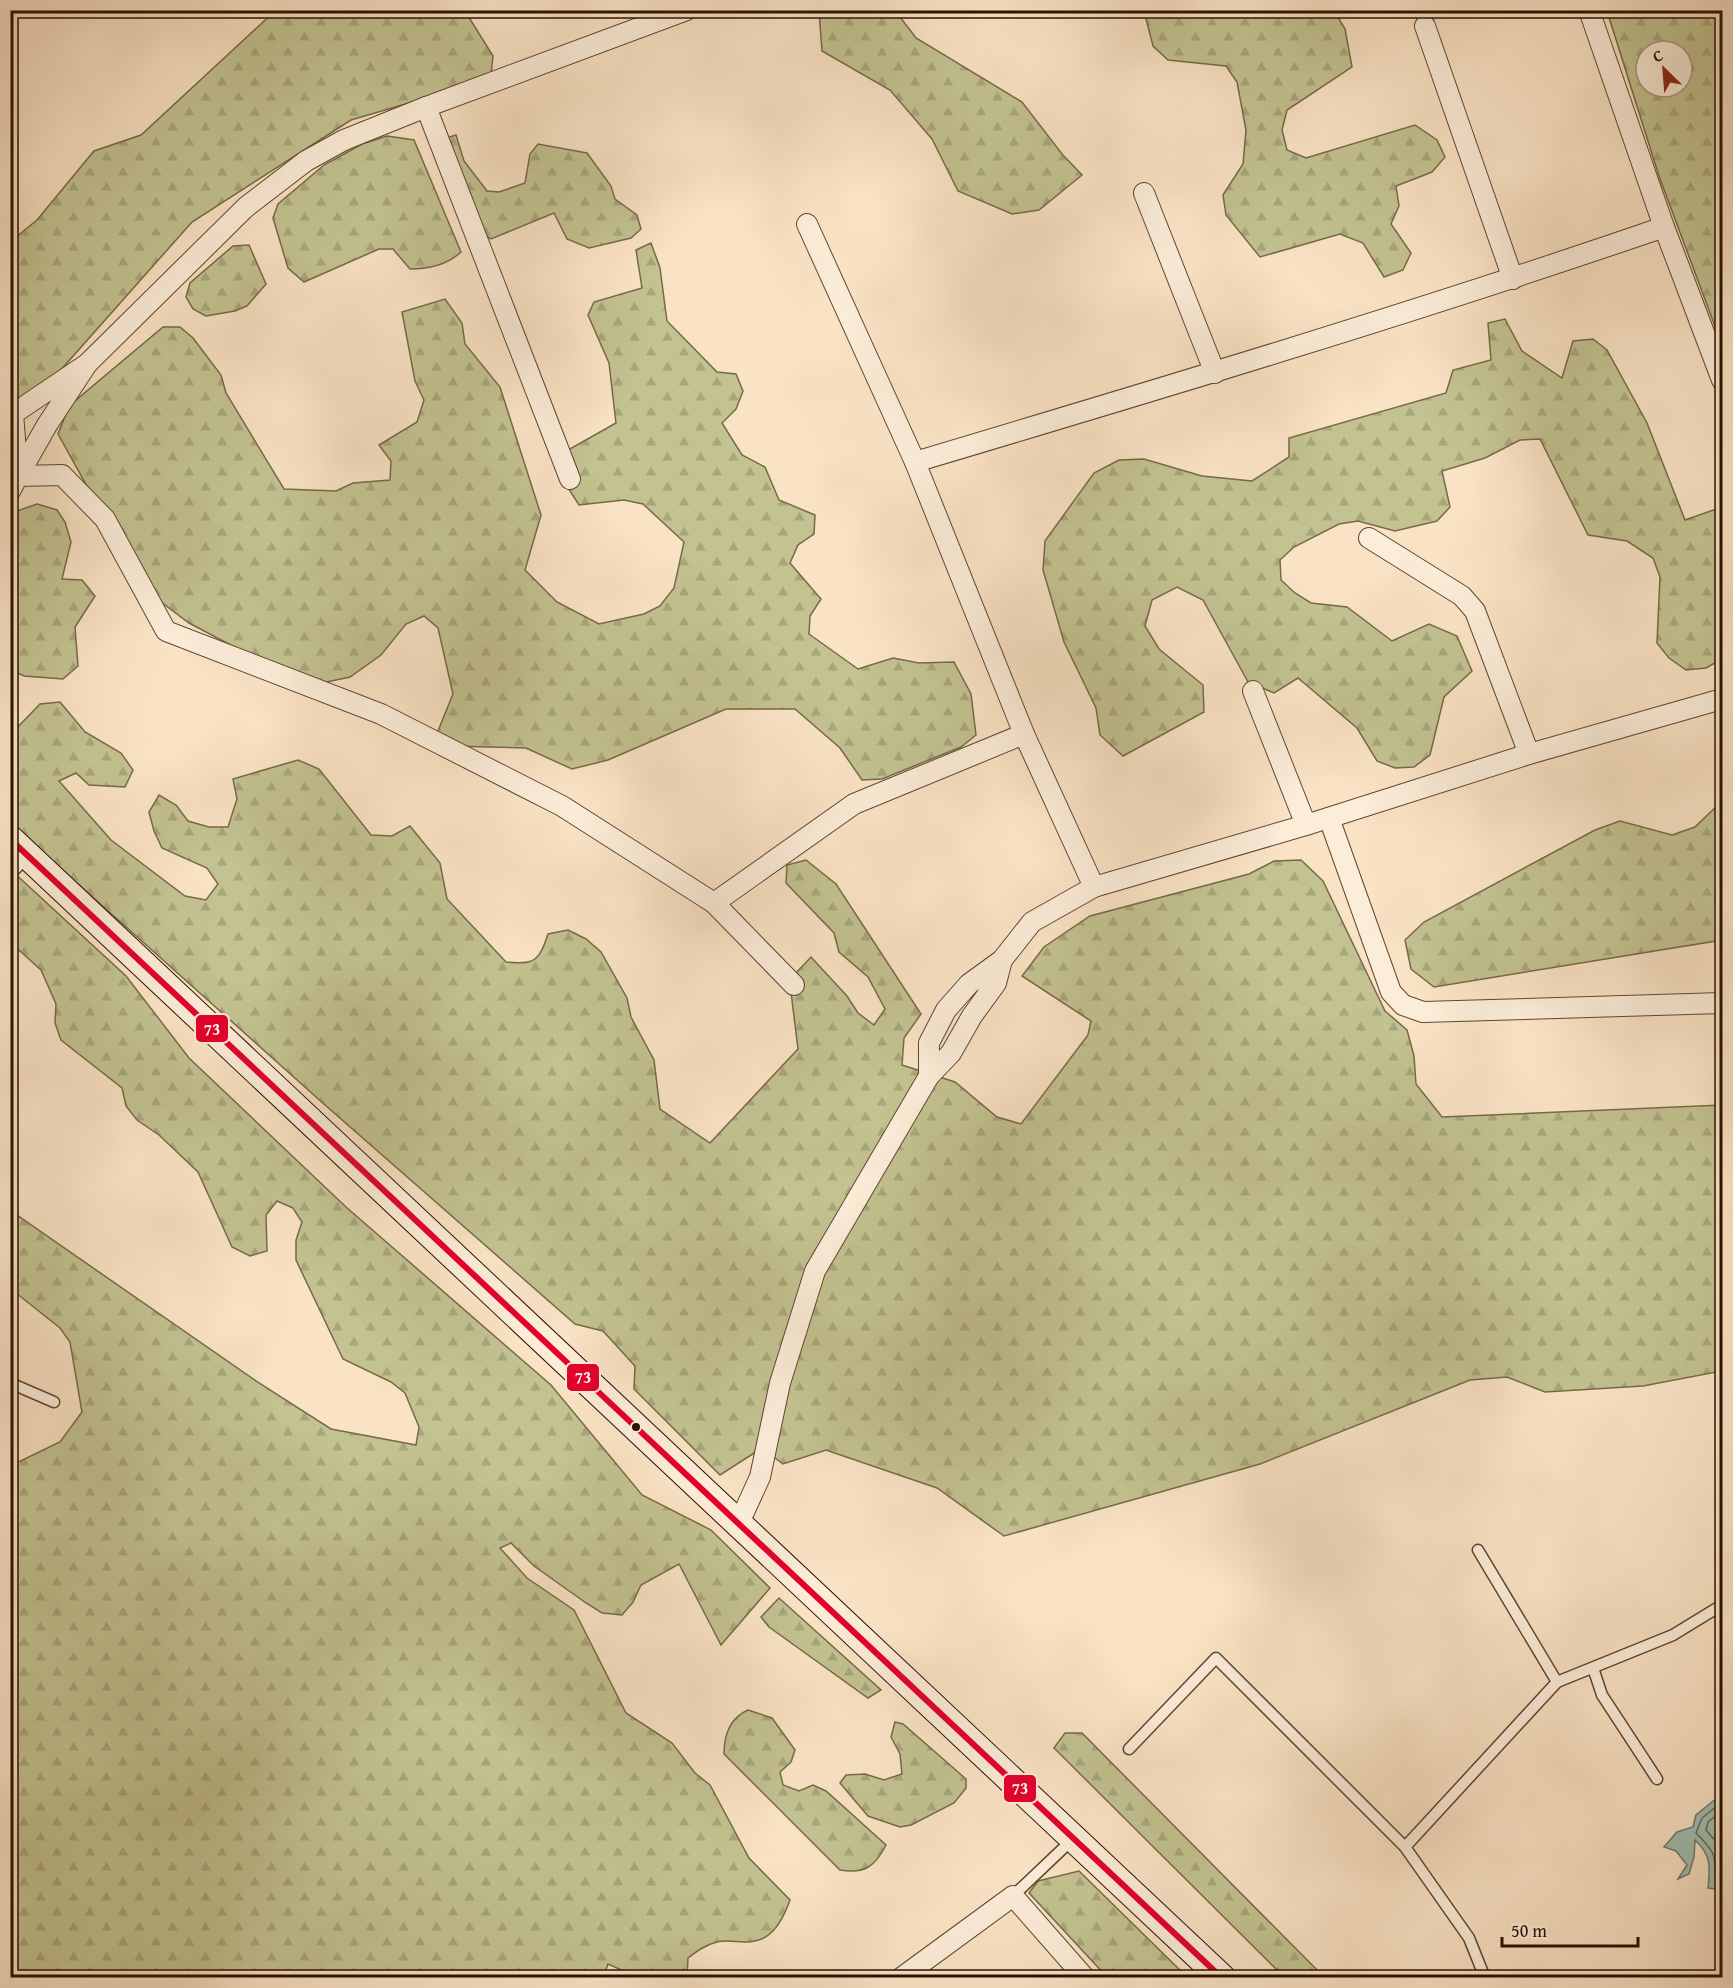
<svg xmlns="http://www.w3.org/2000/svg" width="1733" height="1988" font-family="'Gentium Book Plus',serif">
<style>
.forest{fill:url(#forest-firs);stroke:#766a48;stroke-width:1.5;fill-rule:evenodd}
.water{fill:#9ebeb2;stroke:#70796b;stroke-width:1.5}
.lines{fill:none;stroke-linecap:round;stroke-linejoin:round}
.shore{stroke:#646859;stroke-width:1.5}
.lane-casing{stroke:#5e4631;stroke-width:13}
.street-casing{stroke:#5e4631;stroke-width:22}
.secondary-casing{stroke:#2a1100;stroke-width:29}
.lane{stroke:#fcedd9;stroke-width:10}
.street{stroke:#fcedd9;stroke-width:20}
.secondary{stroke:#fcedd9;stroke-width:27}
.bus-1-casing{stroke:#fcedd9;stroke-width:10}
.bus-1{stroke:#e4002b;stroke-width:6}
.bus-dot{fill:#2a1100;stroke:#fcedd9;stroke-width:2}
.line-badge{stroke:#fcedd9;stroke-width:2}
.badge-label{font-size:16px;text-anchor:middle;font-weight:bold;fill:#fff}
</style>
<defs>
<pattern id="forest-firs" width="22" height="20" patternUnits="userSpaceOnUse" patternTransform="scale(1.5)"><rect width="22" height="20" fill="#c3c291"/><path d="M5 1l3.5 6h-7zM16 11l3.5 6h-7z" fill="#a8a67b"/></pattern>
</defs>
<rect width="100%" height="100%" fill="#fae3c5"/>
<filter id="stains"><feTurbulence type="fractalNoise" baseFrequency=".00333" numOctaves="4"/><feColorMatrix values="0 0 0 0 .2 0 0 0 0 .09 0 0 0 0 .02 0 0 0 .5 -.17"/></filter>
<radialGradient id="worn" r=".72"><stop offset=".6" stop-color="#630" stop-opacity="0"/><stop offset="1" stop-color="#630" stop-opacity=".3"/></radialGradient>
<g class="forest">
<polygon points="1322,10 1335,12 1345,29 1352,67 1287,110 1282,130 1287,150 1306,158 1415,125 1437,140 1445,157 1432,172 1396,186 1399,206 1391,224 1411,253 1403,270 1384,277 1363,243 1340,234 1260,257 1226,215 1223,195 1243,164 1246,130 1237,82 1226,66 1168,60 1153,46 1144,11"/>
<polygon points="275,11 465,11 493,56 491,74 474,84 351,120 192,222 35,399 11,408 11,241 37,220 94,151 141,135"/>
<polygon points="819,11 902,11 900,17 916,38 1022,102 1062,154 1082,175 1039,210 1012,214 958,191 932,139 890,90 822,51"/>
<path d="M1607,11H1722V345L1659,176ZM1646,51H1682V87H1646Z"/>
<polygon points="456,135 464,161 487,191 499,192 525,183 530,154 538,144 587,153 611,186 615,199 637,215 641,229 631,238 589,248 567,239 554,213 491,239 469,226 443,139"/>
<path d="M387,136L414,140L461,252C447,265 429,269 410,269L393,249H379L304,282L288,268L273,218L278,204L324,165L362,144Z"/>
<polygon points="651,243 660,268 667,321 717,372 736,374 743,391 736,409 722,423 742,455 765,467 779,500 815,515 814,534 798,545 790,563 821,599 810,616 809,634 858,669 893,658 919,663 954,662 971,694 976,735 961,747 882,779 862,780 840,748 795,709 726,709 608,760 572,769 526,748 449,746 438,731 453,694 438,628 424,616 406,624 381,655 350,677 308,686 189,623 144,589 58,434 69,406 163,327 180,327 193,338 221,375 226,393 284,489 336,491 353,483 390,480 391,461 379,445 417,422 424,400 415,381 402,312 445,299 462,323 465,344 500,387 541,515 525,570 557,602 599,624 644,614 660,606 674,588 684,542 643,504 624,500 579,505 568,488 559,455 616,423 609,363 588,315 594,302 642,288 636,250"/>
<polygon points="249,245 266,284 247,306 235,311 206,316 193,309 186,297 190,283 233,246"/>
<polygon points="1505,319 1522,351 1562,378 1573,341 1593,339 1607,350 1647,423 1685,520 1722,507 1722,659 1706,668 1686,670 1669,658 1657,643 1660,577 1653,558 1627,541 1588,535 1540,439 1520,440 1485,458 1442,471 1450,507 1437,521 1395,531 1358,521 1339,524 1294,547 1280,560 1281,580 1295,593 1311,603 1347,607 1392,641 1429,624 1457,636 1472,671 1444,697 1430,755 1414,767 1395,768 1377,761 1357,728 1298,678 1274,693 1248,682 1203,600 1177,587 1152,600 1145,626 1159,649 1203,685 1204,712 1123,756 1100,735 1096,708 1064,642 1043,570 1045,541 1094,473 1119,460 1144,459 1202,476 1252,481 1289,457 1289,438 1446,393 1453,370 1491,360 1488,323"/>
<polygon points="37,504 57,510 65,522 71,542 62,579 82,580 95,596 75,627 78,666 63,679 24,676 11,670 11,517 17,511"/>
<path d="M60,702L85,732L121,753L133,770L125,787L89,785L76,773L59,781L111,840L185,896L206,900L218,884L207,868L162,848L154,831L149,812L159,795L176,805L188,821L209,827H228L237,799L233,779L298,760L319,769L371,835L392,836L410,826L440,863L447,899L506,962C535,965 539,961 548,934L568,930L586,939L601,952L627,998L631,1017L654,1060L660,1109L710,1143L798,1049L791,992L797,972L811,957L847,996L858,1013L874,1025L885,1009L868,977L839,952L834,933L786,883L787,865L806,860L836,884L921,1014L904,1038L902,1065L955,1082L997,1117L1021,1124L1088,1035L1091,1021L1022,976L1044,947L1090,916L1249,874L1274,861L1301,860L1323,881L1385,1011L1407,1030L1414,1056L1416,1084L1442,1117L1722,1105V1371L1643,1386L1545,1392L1507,1377L1470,1380L1260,1464L1004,1536L937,1488L826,1450L783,1464L762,1448L720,1475L634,1389L635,1366L603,1331L575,1324L325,1105L11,824V728L14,731L40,704Z"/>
<polygon points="1722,801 1722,940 1434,987 1411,969 1405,940 1424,922 1595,830 1620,821 1672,835 1695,827"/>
<path d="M11,870L126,976L189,1058L346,1207L551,1385L642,1495L711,1530L770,1588L721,1645L679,1564L641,1585L633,1602L622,1615L602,1613L586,1603L534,1566L511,1543L500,1548L527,1578L574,1610L626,1713L672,1743L695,1773L710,1785L749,1858L790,1900C784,1917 774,1938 755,1941C742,1944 729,1939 717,1942C705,1945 697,1951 688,1958L687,1977H637L608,1964L603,1978L11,1977L10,1466L60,1442L82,1412L70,1342L60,1328L11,1289V1211L259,1383L331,1429L416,1445L419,1427L405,1393L391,1382L343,1359L296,1260V1240L302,1222L293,1208L277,1201L266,1215L267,1251L250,1256L232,1247L198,1172L159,1135L137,1120L126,1106L122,1088L61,1040L55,1023L56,1004L41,970L11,943Z"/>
<polygon points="779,1598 881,1690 868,1698 769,1627 761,1617"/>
<path d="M748,1710L772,1718L795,1750L791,1762L780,1772L783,1785L799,1791L813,1785L826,1791L886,1845C875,1867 864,1874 840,1870L724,1754C724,1734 730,1718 748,1710Z"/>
<polygon points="895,1722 903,1724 966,1779 966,1788 954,1803 911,1825 900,1827 868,1816 840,1783 846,1775 865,1774 884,1780 902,1774 900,1754 891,1737"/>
<polygon points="1065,1733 1082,1733 1324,1977 1284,1977 1054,1748"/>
<polygon points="1079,1871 1187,1977 1107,1977 1029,1893 1038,1881"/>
</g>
<path class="water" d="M1722,1794V1890L1708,1888C1710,1867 1712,1856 1695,1840L1694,1857L1689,1874L1678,1879L1687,1865L1676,1851L1664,1847L1677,1832L1693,1827L1696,1815Z"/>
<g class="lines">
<g class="shore">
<path d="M1722,1802L1702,1818L1696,1833C1715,1852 1716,1854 1715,1881L1722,1884"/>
<polyline points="1722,1811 1708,1822 1706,1830 1718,1844 1722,1862"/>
</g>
<g class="lane-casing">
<g id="lane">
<polyline points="10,874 29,856"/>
<polyline points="10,1383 54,1402"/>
<polyline points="1478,1550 1557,1682"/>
<polyline points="1593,1668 1602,1695 1657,1779"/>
<polyline points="1129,1749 1216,1658 1405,1847 1469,1938 1485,1978"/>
<polyline points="1405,1847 1557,1682 1673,1635 1722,1605"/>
<polyline points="1013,1896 1074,1838"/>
</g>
</g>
<g class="street-casing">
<g id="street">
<polyline points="1589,10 1664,227 1722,380"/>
<polyline points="1425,26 1513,279"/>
<polyline points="426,107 570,479"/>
<polyline points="1144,193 1215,373"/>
<polyline points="807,224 915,462"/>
<polyline points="87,364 246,207 306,161 344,140 426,107 687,10"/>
<polygon points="87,364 47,425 18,476 13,414"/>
<polyline points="10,491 18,476 62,475 105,519 166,631 381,714 562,806 714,903 794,985"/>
<polyline points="1369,538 1462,596 1475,611 1529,754"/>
<polyline points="1253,691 1306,825"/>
<polyline points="1329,818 1391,992 1403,1005 1423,1012 1722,1003"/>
<path d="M1094,887L1024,734L915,462C1166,387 1417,312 1664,227"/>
<polyline points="714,903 854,804 1024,734"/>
<polyline points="1002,960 996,983 972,1016 951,1053 929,1076 929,1043 946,1010 969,984 1002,960 1032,922 1094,887 1306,825 1529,754 1722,699"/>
<polyline points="739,1523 760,1477 780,1383 815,1271 929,1076"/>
<polyline points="901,1978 1013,1896 1085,1978"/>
</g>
</g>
<g class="secondary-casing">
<polyline id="secondary" points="10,839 1222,1978"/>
</g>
<use href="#lane" class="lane"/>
<use href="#street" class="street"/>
<use href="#secondary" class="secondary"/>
<g class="bus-1-casing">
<polyline id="bus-1" points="10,839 1222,1978"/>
</g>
<use href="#bus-1" class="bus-1"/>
</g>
<circle class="bus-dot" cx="636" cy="1427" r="5"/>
<g class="line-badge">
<rect x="195" y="1014" width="34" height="29" rx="6" fill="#e4002b"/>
<rect x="566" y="1363" width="34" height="29" rx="6" fill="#e4002b"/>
<rect x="1003" y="1774" width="34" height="29" rx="6" fill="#e4002b"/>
</g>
<g class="badge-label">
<text x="212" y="1035">73</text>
<text x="583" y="1383">73</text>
<text x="1020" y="1794">73</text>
</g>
<rect width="1733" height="1988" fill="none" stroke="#fae3c5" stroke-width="36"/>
<rect x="12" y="12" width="1709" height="1964" fill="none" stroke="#2a1100" stroke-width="3"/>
<rect x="18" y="18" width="1697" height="1952" fill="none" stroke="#2a1100" stroke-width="1.5"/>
<g transform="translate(1664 69) rotate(335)"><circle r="28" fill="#fcedd9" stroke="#a89582" stroke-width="1.5"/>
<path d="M0-4.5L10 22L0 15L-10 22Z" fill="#8f2418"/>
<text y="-9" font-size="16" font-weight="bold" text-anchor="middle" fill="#2a1100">С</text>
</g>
<path d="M1502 1937v9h136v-9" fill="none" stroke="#2a1100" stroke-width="3"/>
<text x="1511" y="1937" font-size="18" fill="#2a1100" stroke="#fcedd9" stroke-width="4.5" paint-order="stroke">50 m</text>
<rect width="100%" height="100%" filter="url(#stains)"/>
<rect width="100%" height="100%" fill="url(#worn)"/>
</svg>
